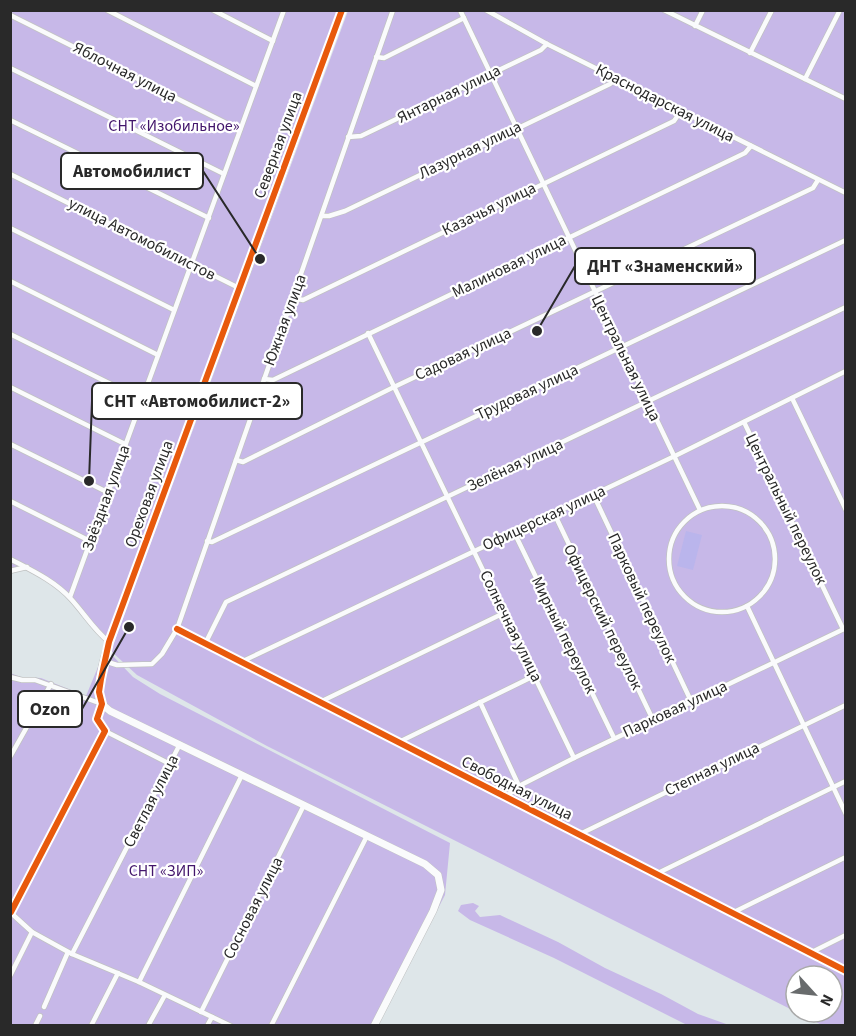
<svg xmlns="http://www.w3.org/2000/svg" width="856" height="1036" font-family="'Source Sans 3',sans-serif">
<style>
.green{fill:#c7b8e8;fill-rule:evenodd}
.pitch{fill:#bab5ec}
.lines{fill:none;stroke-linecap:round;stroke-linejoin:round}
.street-casing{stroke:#c0c2c2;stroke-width:6}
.secondary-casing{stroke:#c0c2c2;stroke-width:8}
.street{stroke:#fafbfc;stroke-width:4.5}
.secondary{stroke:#fafbfc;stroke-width:7}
.cycleway-casing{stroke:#fff;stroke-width:10}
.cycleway{stroke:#e8590c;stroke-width:6}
.labels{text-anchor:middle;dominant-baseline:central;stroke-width:4.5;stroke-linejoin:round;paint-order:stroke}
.street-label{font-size:16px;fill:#292929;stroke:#fff}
.park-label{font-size:16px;fill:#42156b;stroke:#fff}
.leader{fill:none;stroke:#292929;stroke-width:2}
.callout-dot{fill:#292929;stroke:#fff;stroke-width:2}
.callout{fill:#fff;stroke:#292929;stroke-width:2}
.callout-label{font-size:18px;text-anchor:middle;font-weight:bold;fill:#292929}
</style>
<rect width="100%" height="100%" fill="#dee6e9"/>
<g class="green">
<polygon points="11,11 342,11 109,642 70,597 27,567 11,571"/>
<path d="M348,11H845V1025H822L267,746L137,675L111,651ZM796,976H832V1012H796Z"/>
<polygon points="105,650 111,654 133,677 160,694 450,843 445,895 378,1025 11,1025 10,673 21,677 41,678 86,696"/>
<polygon points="473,903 479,906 475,911 480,917 500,915 558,942 605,968 661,994 698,1014 729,1025 687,1025 554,958 470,920 458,911 461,905"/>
</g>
<polygon class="pitch" points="686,531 702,535 693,570 677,566"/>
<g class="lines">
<g class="street-casing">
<g id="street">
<polyline points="107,10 256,86"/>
<polyline points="213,10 273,41"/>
<polyline points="460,10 700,510"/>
<polyline points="486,10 547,44 846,193"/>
<polyline points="664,10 846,99"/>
<polyline points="10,15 240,130"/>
<polyline points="695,26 703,10"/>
<polyline points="750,53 772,10"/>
<polyline points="376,57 384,58 464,18"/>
<polyline points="10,68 224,174"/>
<polyline points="805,79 840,10"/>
<polyline points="10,120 209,218"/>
<polyline points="348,137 361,136 541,50 547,44"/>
<polyline points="10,174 241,289"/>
<polyline points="322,216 329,216 345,211 610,84 616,78"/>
<polyline points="10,228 174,310"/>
<polyline points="10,281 158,355"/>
<polyline points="293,298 303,300 674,121 681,111"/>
<polyline points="368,333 574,758"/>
<polyline points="10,334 141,399"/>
<polyline points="264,379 273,380 745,153 751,146"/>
<polyline points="10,387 125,444"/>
<polyline points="792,398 846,510"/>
<polyline points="744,422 843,629"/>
<polyline points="10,444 107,492"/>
<polyline points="236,460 243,462 394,387 813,188 818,180"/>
<polyline points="593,494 691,701"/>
<polyline points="10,501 90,541"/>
<circle cx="722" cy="559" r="53"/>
<polyline points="554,513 653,720"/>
<polyline points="514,532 614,738"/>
<polyline points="207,541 212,542 846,240"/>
<path d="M10,559C31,570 55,581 71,599C84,613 93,629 109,642"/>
<polyline points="10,571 27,567"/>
<polyline points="70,597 284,10"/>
<polyline points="747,606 846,814"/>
<polyline points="177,629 846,971"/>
<polyline points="205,644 226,602 846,307"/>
<polyline points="104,661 117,665 152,664 162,654 177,629 393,10"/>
<polyline points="241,662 679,454 846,371"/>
<polyline points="10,677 22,680 35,680 102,704 97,719 105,731 11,912"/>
<polyline points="320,702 504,613"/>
<polyline points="480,702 519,786"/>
<polyline points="105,731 170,764"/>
<polyline points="399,742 534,676"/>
<polyline points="10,757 51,684"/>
<polyline points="507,796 519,786 574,758 846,628"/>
<polyline points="578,835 846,705"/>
<polyline points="656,874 846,781"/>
<polyline points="10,912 32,932 72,954 139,982 231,1026"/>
<polyline points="732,913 846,857"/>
<polyline points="810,953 846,935"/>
<polyline points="72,954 180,744"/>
<polyline points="10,976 32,932"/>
<polyline points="139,982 242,775"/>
<polyline points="44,1007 68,952"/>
<polyline points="201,1012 304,805"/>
<polyline points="35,1026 40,1016"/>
<polyline points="91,1026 118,973"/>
<polyline points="148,1026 165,995"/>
<polyline points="207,1026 212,1017"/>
<polyline points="271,1026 367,836"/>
</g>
</g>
<g class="secondary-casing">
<path id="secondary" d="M342,10L241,289L117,619C110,639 94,680 101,701C103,705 106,708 110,711L425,864L438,875L441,890L433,911L374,1026"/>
</g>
<use href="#street" class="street"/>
<use href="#secondary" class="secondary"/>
<g class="cycleway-casing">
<g id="cycleway">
<polyline points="177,629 846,971"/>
<polyline points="11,912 105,731 97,719 102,704 99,692 101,679 109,642 342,10"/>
</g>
</g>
<use href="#cycleway" class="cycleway"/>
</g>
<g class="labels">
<g class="street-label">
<text transform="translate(125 72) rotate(27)">Яблочная улица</text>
<text transform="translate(449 94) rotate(-26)">Янтарная улица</text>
<text transform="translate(665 103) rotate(27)">Краснодарская улица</text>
<text transform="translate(278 145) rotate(-70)">Северная улица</text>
<text transform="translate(470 150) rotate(-26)">Лазурная улица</text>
<text transform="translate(489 209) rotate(-26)">Казачья улица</text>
<text transform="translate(142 239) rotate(27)">улица Автомобилистов</text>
<text transform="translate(509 266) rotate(-26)">Малиновая улица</text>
<text transform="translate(285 320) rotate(-70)">Южная улица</text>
<text transform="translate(463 354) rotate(-25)">Садовая улица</text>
<text transform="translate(626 358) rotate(64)">Центральная улица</text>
<text transform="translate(527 392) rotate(-25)">Трудовая улица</text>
<text transform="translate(515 465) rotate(-25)">Зелёная улица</text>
<text transform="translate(149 494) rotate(-70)">Ореховая улица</text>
<text transform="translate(106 498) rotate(-70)">Звёздная улица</text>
<text transform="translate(786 509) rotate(64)">Центральный переулок</text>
<text transform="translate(544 518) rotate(-25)">Офицерская улица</text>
<text transform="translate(642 598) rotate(65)">Парковый переулок</text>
<text transform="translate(603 617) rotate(64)">Офицерский переулок</text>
<text transform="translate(511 626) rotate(64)">Солнечная улица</text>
<text transform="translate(564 635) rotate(64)">Мирный переулок</text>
<text transform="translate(675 709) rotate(-25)">Парковая улица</text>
<text transform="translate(712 769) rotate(-26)">Степная улица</text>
<text transform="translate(517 788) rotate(27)">Свободная улица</text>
<text transform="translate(151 801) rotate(-63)">Светлая улица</text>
<text transform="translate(253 908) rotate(-63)">Сосновая улица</text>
</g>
<g class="park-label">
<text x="174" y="126">СНТ «Изобильное»</text>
<text x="166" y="871">СНТ «ЗИП»</text>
</g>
</g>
<path class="leader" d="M260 259L203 171M537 331L575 266M89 481L92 401M129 627L82 709"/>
<g class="callout-dot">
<circle cx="260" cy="259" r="6"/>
<circle cx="537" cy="331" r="6"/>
<circle cx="89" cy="481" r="6"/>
<circle cx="129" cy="627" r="6"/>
</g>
<g class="callout">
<rect x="61" y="153" width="142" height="36" rx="6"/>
<rect x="575" y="248" width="180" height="36" rx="6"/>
<rect x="92" y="383" width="210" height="36" rx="6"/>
<rect x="18" y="691" width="64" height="36" rx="6"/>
</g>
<g class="callout-label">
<text x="132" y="177">Автомобилист</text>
<text x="665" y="272">ДНТ «Знаменский»</text>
<text x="197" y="407">СНТ «Автомобилист-2»</text>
<text x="50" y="715">Ozon</text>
</g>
<rect width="856" height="1036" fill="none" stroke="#292929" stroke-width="24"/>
<g transform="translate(814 994) rotate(117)"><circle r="28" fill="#ffffff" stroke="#a9a9a9" stroke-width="1.5"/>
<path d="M0-4.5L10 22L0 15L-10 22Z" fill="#686b6c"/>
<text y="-9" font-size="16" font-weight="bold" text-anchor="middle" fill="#292929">N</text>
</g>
</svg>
